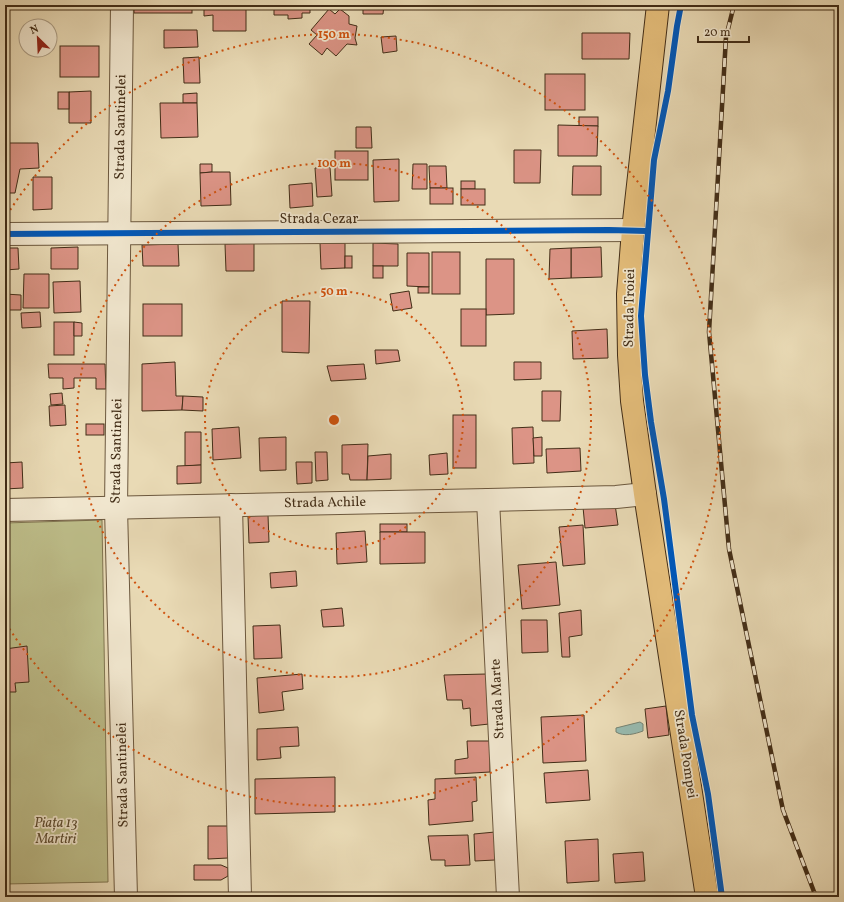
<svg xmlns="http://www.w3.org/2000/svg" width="844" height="902" font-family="Vollkorn,serif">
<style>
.green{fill:#bdbd89;stroke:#807550}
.water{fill:#97baaf;stroke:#758272}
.building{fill:#dc9486;stroke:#422d17}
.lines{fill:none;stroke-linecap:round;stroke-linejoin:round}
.minor-casing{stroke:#6c583e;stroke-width:24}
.major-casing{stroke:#422d17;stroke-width:24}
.minor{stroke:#f1e7cf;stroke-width:22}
.major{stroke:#e4bd7a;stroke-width:22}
.rail-casing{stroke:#422d17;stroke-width:4.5}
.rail{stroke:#f1e7cf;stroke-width:3;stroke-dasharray:9;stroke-linecap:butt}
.cycleway-casing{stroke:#f1e7cf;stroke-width:8}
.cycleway{stroke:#0057b8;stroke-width:6}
.ring{fill:none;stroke:#cf520e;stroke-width:2;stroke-dasharray:2 4}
.labels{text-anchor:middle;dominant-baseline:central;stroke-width:3.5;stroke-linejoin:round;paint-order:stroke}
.street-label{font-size:14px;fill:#422d17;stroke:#f1e7cf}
.park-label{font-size:14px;font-style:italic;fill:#5b4a2e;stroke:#f1e7cf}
.centre{fill:#cf520e;stroke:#f1e7cf;stroke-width:2}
.ring-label{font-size:12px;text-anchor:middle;font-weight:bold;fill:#cf520e;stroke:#f1e7cf;stroke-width:3.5;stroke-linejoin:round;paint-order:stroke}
</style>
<rect width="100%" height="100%" fill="#e9dab5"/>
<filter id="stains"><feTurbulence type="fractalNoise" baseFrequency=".005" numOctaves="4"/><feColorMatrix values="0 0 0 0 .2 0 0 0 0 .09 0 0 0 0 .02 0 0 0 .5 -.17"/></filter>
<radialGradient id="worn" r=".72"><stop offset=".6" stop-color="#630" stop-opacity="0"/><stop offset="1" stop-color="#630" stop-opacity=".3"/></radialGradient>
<polygon class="green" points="102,520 108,882 5,884 5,523"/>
<path class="water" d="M640,722L643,724V731C635,734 624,737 616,732V728Z"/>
<g class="building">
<rect x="134" y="5" width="58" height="8"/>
<polygon points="204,5 246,5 246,31 213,31 213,15 204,16"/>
<polygon points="274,5 310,5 310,13 302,13 302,18 288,19 288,15 274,15"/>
<polygon points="363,5 384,5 383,14 363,14"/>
<polygon points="329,9 335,14 340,9 349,16 349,24 357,26 355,38 357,45 347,44 336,56 327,48 322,55 309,44 317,35 311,30"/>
<polygon points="164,30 197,30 198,47 164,48"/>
<polygon points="582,33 630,33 629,59 582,59"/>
<polygon points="396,36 397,51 383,53 381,37"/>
<rect x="60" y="46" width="39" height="31"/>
<polygon points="199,57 200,83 184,83 183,58"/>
<rect x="545" y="74" width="40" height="36"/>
<polygon points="91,91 91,123 69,123 69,92"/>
<rect x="58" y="92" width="11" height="17"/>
<polygon points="197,93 197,103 183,103 183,94"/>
<polygon points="160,103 197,103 198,137 161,138"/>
<rect x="579" y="117" width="19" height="9"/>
<polygon points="558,125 598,126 597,156 558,156"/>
<polygon points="356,127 371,127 372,148 356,148"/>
<polygon points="5,143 38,143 39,168 20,169 15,193 5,193"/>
<polygon points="514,150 541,150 540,183 514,183"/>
<rect x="335" y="151" width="33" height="29"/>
<polygon points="399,159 399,201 374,202 373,160"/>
<polygon points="200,164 212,164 212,172 200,173"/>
<polygon points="413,164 427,164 427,189 412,189"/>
<polygon points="429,166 446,166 447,188 430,188"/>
<polygon points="573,166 601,166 601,195 572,195"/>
<polygon points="330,167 332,196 317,197 315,168"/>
<polygon points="212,172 230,172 231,205 201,206 200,173"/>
<polygon points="33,177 52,177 52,209 33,210"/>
<rect x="461" y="181" width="14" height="8"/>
<polygon points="312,183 313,206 290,208 289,185"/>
<rect x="430" y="188" width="23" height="16"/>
<rect x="461" y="189" width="24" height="16"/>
<polygon points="254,243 254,271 226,271 225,244"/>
<polygon points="320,243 345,243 345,268 321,269"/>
<polygon points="373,243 398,244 398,266 373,266"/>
<polygon points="178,244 179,266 143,266 142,245"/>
<polygon points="78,247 78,269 51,269 51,248"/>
<polygon points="601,247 602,277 571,278 571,248"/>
<polygon points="5,248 18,248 19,269 5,270 5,280"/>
<polygon points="571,248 571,278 549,279 550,249"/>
<rect x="432" y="252" width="28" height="42"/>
<polygon points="407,253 429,253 429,287 407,286"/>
<rect x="345" y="256" width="7" height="12"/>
<polygon points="486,259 514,259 514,314 486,315"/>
<rect x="373" y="266" width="10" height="12"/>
<polygon points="24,274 49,274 49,308 23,308"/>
<polygon points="80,281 81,312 54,313 53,282"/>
<rect x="418" y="287" width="11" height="6"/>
<polygon points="409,291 412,308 393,311 390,294"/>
<polygon points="5,294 21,295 21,310 5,310"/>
<polygon points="282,301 310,301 309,353 282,352"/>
<rect x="143" y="304" width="39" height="32"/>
<rect x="461" y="309" width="25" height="37"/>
<polygon points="40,312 41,327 22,328 21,313"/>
<rect x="54" y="322" width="20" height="33"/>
<polygon points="74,322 82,323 82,336 74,336"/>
<polygon points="607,329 608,358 573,359 572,331"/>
<polygon points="375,350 398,350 400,361 376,364"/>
<polygon points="175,362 176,396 183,396 182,410 142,411 142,364"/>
<polygon points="514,362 541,362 541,379 514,380"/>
<polygon points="48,364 105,364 106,389 96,389 96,378 74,378 74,388 63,389 63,378 49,378"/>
<polygon points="364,364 366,379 331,381 327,366"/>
<polygon points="542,391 561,391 560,421 542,421"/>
<polygon points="62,393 63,404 51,405 50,394"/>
<polygon points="183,396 203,397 203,411 182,410"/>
<polygon points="65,405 66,425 50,426 49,406"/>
<rect x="453" y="415" width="23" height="53"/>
<rect x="86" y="424" width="18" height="11"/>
<polygon points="239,427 241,458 213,460 212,429"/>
<polygon points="533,427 534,463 513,464 512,428"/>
<polygon points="185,432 201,432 201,465 185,466"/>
<polygon points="286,437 286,470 260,471 259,438"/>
<polygon points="542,437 542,456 534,456 533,438"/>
<polygon points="368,444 367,480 350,480 349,474 342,474 342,445"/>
<polygon points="580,448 581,471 547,473 546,449"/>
<polygon points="315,452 327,452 328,480 316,481"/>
<polygon points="447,453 448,474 430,475 429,455"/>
<polygon points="391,454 391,479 367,480 368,456"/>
<polygon points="22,462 23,488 5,489 5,463"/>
<polygon points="296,462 312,462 312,483 297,484"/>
<polygon points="201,465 201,483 177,484 177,466"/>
<polygon points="615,504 618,525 585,528 583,507"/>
<polygon points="268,515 269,542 249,543 248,516"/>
<rect x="380" y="524" width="27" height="8"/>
<polygon points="583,525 585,564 563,566 559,527"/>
<polygon points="365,531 367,562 337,564 336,533"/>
<polygon points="380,532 425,532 425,563 380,564"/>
<polygon points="556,562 560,605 522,609 518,565"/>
<polygon points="296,571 297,586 271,588 270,573"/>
<polygon points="342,608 344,626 323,627 321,610"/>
<polygon points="581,610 582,635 569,637 570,657 562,657 559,613"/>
<polygon points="521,620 547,620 548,652 522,653"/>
<polygon points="280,625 282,658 254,659 253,626"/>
<polygon points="27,646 29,682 15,683 16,692 5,692 5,649"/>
<polygon points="302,674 303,689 282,692 284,710 259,713 257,678"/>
<polygon points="487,674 489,724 471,726 470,708 463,709 462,700 447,700 444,675"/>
<polygon points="666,706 669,735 648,738 645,709"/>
<polygon points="584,715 586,761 543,763 541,717"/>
<polygon points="298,727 299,746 280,747 281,758 257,760 257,729"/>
<polygon points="467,741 490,741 490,772 455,774 455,760 468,758"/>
<polygon points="588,770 590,800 546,803 544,773"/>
<polygon points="335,777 335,812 255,814 255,779"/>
<polygon points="476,777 477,801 472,802 473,821 429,825 428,800 435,799 435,779"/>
<polygon points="208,826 228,826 228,858 208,859"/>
<polygon points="495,832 495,860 475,861 474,834"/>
<polygon points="468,835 470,865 445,866 445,860 431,860 428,836"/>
<polygon points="598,839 599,881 567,883 565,841"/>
<polygon points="643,852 645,881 615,883 613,854"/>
<polygon points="194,865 221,865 228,868 228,876 221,880 194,880"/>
</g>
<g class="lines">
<g class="minor-casing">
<g id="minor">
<polyline points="122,5 116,508 126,897"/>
<polyline points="5,234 633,230"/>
<polyline points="488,500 508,897"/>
<polyline points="231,505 240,897"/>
<polyline points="5,510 488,500 616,497 645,494"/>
</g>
</g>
<g class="major-casing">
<polyline id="major" points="658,5 633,230 628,294 629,355 632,401 645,494 707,897"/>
</g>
<use href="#minor" class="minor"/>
<use href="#major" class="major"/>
<g class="rail-casing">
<polyline id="rail" points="734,5 726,37 709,332 729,549 783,810 816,897"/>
</g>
<use href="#rail" class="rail"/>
<g class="cycleway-casing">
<g id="cycleway">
<polyline points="681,5 677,26 668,91 654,160 641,316 645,375 651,422 664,499 692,715 708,794 722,897"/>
<polyline points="5,234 609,230 647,231"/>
</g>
</g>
<use href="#cycleway" class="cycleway"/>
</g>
<g class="ring">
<circle cx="334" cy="420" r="129"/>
<circle cx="334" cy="420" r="257"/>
<path d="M7 215A386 386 0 1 1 7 625"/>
</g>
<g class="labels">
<g class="street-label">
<text transform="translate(121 127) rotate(-89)">Strada Santinelei</text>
<text x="319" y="219">Strada Cezar</text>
<text transform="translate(630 308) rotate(-89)">Strada Troiei</text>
<text transform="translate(117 451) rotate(-89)">Strada Santinelei</text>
<text transform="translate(325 503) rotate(-1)">Strada Achile</text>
<text transform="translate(498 699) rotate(-93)">Strada Marte</text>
<text transform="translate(685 754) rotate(81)">Strada Pompei</text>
<text transform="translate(123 775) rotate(-91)">Strada Santinelei</text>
</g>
<g class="park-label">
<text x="56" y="823">Piața 13<tspan x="56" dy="16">Martiri</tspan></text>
</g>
</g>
<circle cx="334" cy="420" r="6" class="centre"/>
<g class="ring-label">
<text x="334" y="38">150 m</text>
<text x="334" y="167">100 m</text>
<text x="334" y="295">50 m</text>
</g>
<rect width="844" height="902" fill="none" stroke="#e9dab5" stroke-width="20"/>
<rect x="6" y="6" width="832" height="890" fill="none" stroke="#422d17" stroke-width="2"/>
<rect x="10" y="10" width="824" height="882" fill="none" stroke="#422d17"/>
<g transform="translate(38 38) rotate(336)"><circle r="19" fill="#f1e7cf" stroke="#ab9d85"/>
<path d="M0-3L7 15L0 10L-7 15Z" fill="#8f2418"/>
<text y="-6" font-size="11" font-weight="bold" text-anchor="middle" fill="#422d17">N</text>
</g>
<path d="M698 36v6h51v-6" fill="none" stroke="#422d17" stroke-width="2"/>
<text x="704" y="36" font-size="12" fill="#422d17" stroke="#f1e7cf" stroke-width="3" paint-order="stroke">20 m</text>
<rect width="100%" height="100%" filter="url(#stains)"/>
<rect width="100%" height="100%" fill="url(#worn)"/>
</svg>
